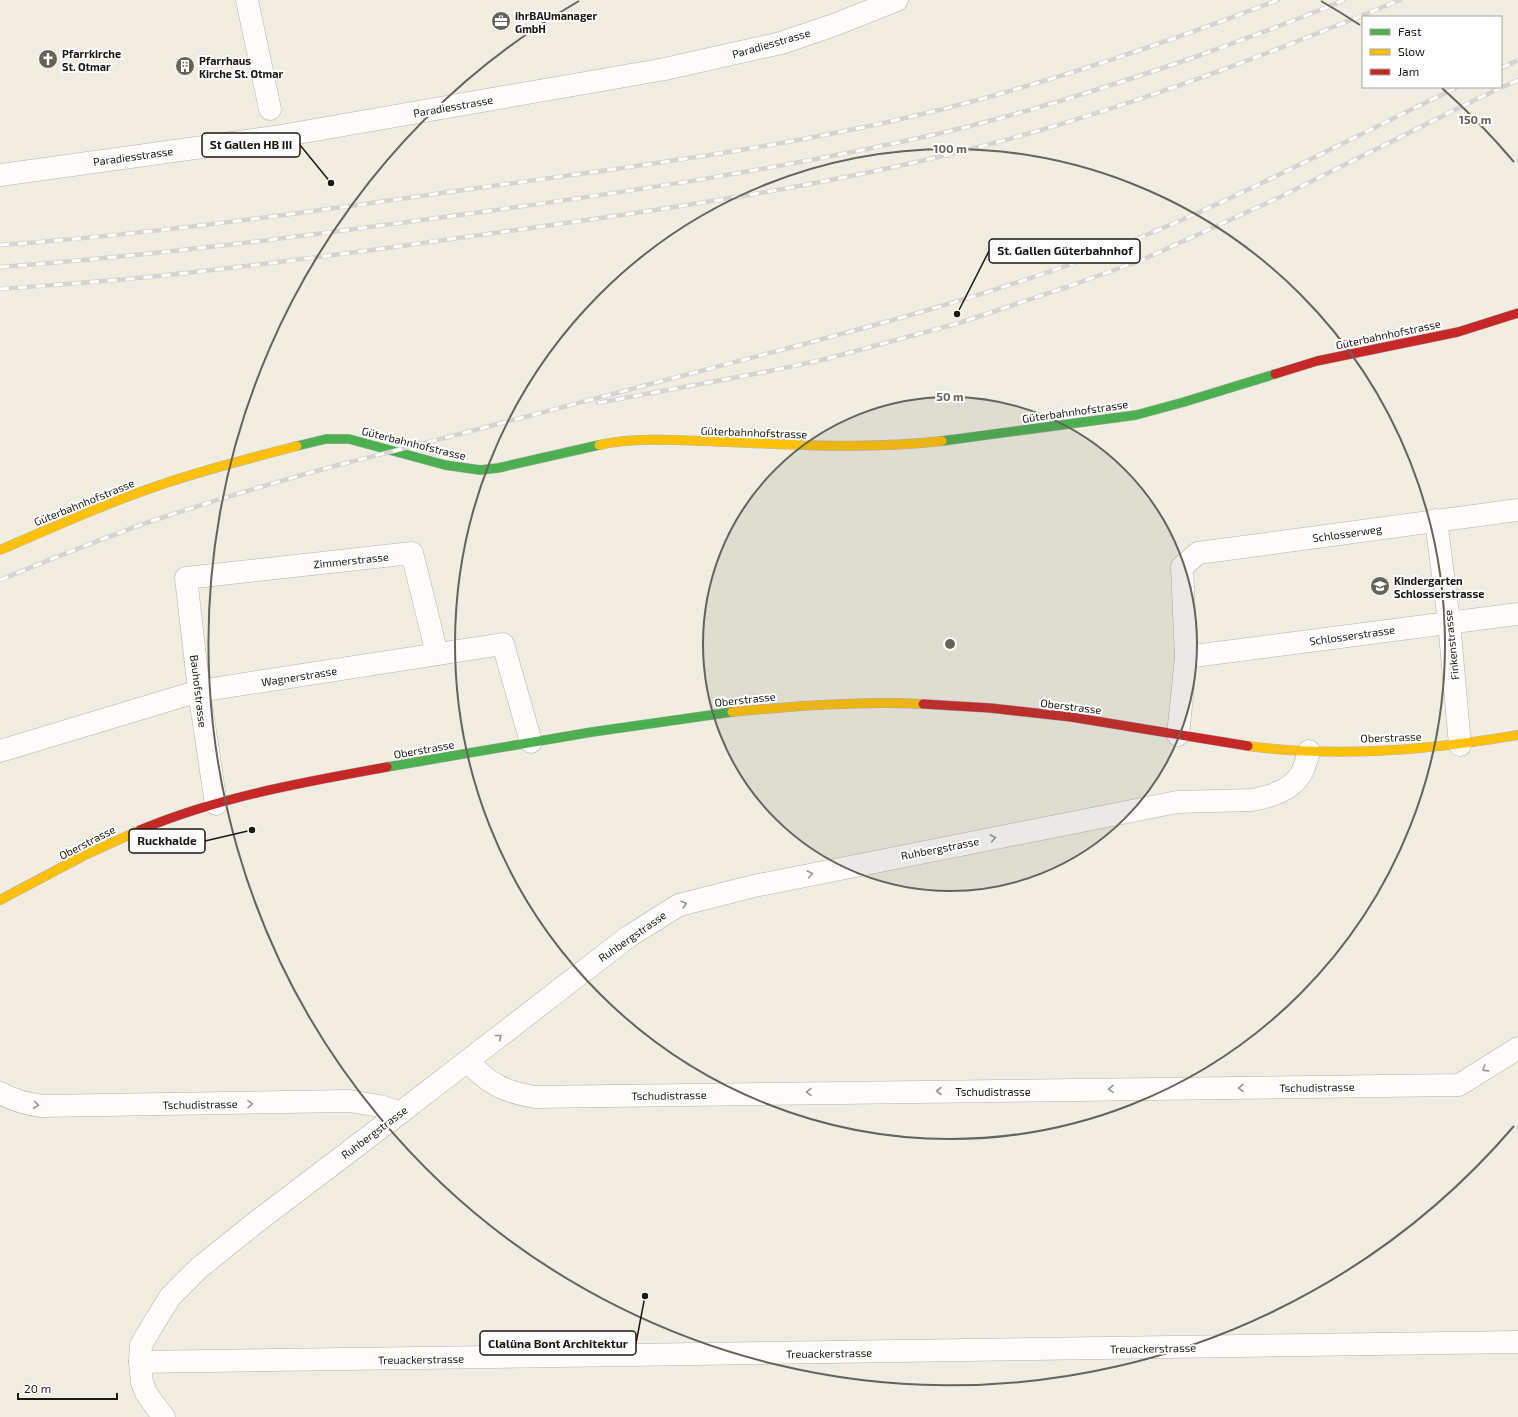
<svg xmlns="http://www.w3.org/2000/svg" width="1518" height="1417" font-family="'Exo 2',sans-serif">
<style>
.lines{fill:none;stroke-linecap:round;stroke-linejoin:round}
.street-casing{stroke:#b4b2a8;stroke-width:23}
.fast-casing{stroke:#b4b2a8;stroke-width:10}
.slow-casing{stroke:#b4b2a8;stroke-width:10}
.jam-casing{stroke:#b4b2a8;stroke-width:10}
.street{stroke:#fdfcfa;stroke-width:22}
.fast{stroke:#4caf50;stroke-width:9}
.slow{stroke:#ffc107;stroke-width:9}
.jam{stroke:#c62828;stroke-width:9}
.rail-casing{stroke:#d5d4d1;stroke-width:4.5}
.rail{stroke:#fff;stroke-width:3;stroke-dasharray:9;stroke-linecap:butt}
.oneway{stroke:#979691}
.ring{fill:none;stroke:#666459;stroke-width:2}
.labels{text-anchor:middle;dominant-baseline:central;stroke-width:4;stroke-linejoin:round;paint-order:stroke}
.poi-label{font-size:11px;font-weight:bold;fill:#1b1910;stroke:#fff;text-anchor:start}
.street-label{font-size:11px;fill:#1b1910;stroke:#fff}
.centre{fill:#666459;stroke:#fff;stroke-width:2}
.ring-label{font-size:12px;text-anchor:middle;font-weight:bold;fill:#666459;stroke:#fff;stroke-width:4;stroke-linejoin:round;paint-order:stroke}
.leader{fill:none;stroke:#1b1910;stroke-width:1.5}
.callout-dot{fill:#1b1910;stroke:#fff;stroke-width:1.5}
.callout{fill:#fff;stroke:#1b1910;stroke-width:1.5}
.callout-label{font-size:12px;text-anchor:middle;font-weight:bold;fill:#1b1910}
</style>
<rect width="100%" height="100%" fill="#f1eee1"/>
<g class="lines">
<g class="street-casing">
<g id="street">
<polyline points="247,0 270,109"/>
<polyline points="0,175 275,137 665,69 781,43 834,25 897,0"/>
<polyline points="1436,520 1449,622 1460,745"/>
<polyline points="1186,657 1518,614"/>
<polyline points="1178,735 1186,657 1182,567 1198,553 1518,510"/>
<polyline points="0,751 199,691 503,644 531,742"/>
<polyline points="216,804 199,691 186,578 412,553 437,654"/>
<path d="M468,1061C488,1084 505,1092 535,1097L1459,1085L1518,1048"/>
<path d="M0,1093C13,1100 26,1104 42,1106L349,1101L380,1106L400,1113"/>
<polyline points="140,1362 1518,1342"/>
<path d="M164,1417L159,1411L146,1393L142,1382L140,1362L141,1345L154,1323L170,1297L199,1268L255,1223L400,1113L628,937L679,905L754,886L1177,802L1252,800C1269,797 1291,791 1301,774C1305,767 1307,758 1309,751"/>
</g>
</g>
<g class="fast-casing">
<g id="fast">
<polyline points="942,441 1136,415 1184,402 1275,374"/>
<polyline points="297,446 326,439 349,439 445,465 480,470 498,468 599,445"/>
<polyline points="387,767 592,732 732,712"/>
</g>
</g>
<g class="slow-casing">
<g id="slow">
<path d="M599,445C639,436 689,441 729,442C800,445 872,449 942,441"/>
<path d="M0,550C56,526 111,501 169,482C211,468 254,457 297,446"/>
<path d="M732,712C795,706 859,701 923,704"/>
<path d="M1248,746C1336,758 1431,750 1518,735"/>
<polyline points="0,900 83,856 140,830"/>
</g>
</g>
<g class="jam-casing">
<g id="jam">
<polyline points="1275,374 1317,361 1458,332 1518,313"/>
<polyline points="923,704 990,708 1071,717 1248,746"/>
<path d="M140,830C218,797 304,782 387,767"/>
</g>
</g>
<use href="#street" class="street"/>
<use href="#fast" class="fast"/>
<use href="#slow" class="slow"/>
<use href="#jam" class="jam"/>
<g class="rail-casing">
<g id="rail">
<polyline points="1501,68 1518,60"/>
<path d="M0,245C155,234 309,212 463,190C620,168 780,149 935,111C1052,82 1166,43 1278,0"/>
<path d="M0,267C161,255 321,234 481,212C634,191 786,168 937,134C1025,114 1111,86 1195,57C1245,39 1295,21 1344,0"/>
<path d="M0,289C65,284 130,280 194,272C297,261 399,246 502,232C668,209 836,185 998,142C1136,105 1269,54 1400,0"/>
<polyline points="598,403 770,371 826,359 959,323 1067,287 1142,260 1280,197 1479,98 1518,80"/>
<path d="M0,580C51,559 103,538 155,520C215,500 276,482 338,465C459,435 580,402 701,371C830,337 960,305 1085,259C1214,212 1334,146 1458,87"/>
</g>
</g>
<use href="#rail" class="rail"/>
</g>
<defs><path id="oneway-chevron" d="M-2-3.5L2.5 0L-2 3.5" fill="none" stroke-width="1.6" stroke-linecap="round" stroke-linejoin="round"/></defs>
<g class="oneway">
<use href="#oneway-chevron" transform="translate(993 838) rotate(-11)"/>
<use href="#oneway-chevron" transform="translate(810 874) rotate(-11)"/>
<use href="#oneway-chevron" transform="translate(684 904) rotate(-18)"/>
<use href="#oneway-chevron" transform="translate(499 1037) rotate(-38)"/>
<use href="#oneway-chevron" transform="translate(1485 1069) rotate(148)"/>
<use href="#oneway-chevron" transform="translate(1241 1088) rotate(179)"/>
<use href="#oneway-chevron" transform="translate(1111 1089) rotate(179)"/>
<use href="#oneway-chevron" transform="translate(939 1091) rotate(180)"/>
<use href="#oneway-chevron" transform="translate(809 1092) rotate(179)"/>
<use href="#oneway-chevron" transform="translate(250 1104) rotate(-1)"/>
<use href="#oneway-chevron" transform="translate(36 1105) rotate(8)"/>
</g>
<circle cx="950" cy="644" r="247" fill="#666459" fill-opacity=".12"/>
<g class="ring">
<circle cx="950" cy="644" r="247"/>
<circle cx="950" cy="644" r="495"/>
<path d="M1514 1126A742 742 0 1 1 579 1M1321 1A742 742 0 0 1 1360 25M1442 88A742 742 0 0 1 1514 162"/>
</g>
<defs>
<g id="office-disc" transform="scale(1)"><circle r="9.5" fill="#666459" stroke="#fff"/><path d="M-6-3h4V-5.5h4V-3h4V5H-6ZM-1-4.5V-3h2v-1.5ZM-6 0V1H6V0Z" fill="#fff"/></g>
<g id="church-disc" transform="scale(1)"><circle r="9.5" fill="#666459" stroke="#fff"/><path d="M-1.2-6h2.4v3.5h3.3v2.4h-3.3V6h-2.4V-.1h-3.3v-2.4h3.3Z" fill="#fff"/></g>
<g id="building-disc" transform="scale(1)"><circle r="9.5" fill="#666459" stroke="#fff"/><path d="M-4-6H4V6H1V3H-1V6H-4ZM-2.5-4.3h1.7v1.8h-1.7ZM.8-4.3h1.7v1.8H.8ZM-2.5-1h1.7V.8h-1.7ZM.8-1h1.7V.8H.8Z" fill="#fff"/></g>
<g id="school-disc" transform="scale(1)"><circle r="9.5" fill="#666459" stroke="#fff"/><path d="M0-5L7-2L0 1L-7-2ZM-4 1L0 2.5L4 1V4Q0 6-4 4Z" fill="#fff"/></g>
</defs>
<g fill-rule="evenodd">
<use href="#office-disc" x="501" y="21"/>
<use href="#church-disc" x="48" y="59"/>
<use href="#building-disc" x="185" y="66"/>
<use href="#school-disc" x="1380" y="586"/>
</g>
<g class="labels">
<g class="poi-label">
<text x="515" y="15">ihrBAUmanager<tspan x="515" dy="13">GmbH</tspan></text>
<text x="62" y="53">Pfarrkirche<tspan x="62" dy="13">St. Otmar</tspan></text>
<text x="199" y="60">Pfarrhaus<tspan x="199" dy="13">Kirche St. Otmar</tspan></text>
<text x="1394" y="580">Kindergarten<tspan x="1394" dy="13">Schlosserstrasse</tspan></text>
</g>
<g class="street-label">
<text transform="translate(771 43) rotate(-16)">Paradiesstrasse</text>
<text transform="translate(453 106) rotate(-10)">Paradiesstrasse</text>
<text transform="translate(133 156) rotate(-8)">Paradiesstrasse</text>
<text transform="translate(1388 334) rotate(-12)">Güterbahnhofstrasse</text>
<text transform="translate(1075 411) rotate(-8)">Güterbahnhofstrasse</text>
<text transform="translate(754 432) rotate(2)">Güterbahnhofstrasse</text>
<text transform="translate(414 443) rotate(14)">Güterbahnhofstrasse</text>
<text transform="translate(84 502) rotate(-22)">Güterbahnhofstrasse</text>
<text transform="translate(1347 533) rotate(-8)">Schlosserweg</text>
<text transform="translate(351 560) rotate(-6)">Zimmerstrasse</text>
<text transform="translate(1352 635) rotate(-8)">Schlosserstrasse</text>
<text transform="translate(1451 645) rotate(-96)">Finkenstrasse</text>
<text transform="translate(299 676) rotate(-9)">Wagnerstrasse</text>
<text transform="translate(199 691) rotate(83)">Bauhofstrasse</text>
<text transform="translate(745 699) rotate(-6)">Oberstrasse</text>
<text transform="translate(1071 706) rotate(7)">Oberstrasse</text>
<text transform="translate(1391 737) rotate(-2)">Oberstrasse</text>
<text transform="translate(424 749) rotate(-10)">Oberstrasse</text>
<text transform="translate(87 842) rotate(-27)">Oberstrasse</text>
<text transform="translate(940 848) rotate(-11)">Ruhbergstrasse</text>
<text transform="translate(632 936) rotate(-35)">Ruhbergstrasse</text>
<text transform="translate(1317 1087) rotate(-1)">Tschudistrasse</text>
<text x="993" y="1091">Tschudistrasse</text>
<text transform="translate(669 1095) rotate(-1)">Tschudistrasse</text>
<text transform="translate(200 1104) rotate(-1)">Tschudistrasse</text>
<text transform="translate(374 1132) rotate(-37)">Ruhbergstrasse</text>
<text transform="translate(1153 1348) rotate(-1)">Treuackerstrasse</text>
<text transform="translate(829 1353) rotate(-1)">Treuackerstrasse</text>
<text transform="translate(421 1359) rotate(-1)">Treuackerstrasse</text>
</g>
</g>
<circle cx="950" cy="644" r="6" class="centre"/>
<g class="ring-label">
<text x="1475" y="124">150 m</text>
<text x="950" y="153">100 m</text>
<text x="950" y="401">50 m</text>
</g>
<path class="leader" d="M331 183L300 145M957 314L989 251M252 830L205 841M645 1296L636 1343"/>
<g class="callout-dot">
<circle cx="331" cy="183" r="4"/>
<circle cx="957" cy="314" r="4"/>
<circle cx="252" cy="830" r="4"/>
<circle cx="645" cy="1296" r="4"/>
</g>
<g class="callout">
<rect x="202" y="133" width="98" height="24" rx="4"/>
<rect x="989" y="239" width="151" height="24" rx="4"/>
<rect x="129" y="829" width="76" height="24" rx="4"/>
<rect x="480" y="1331" width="156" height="24" rx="4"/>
</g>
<g class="callout-label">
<text x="251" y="149">St Gallen HB III</text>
<text x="1065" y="255">St. Gallen Güterbahnhof</text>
<text x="167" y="845">Ruckhalde</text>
<text x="558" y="1348">Clalüna Bont Architektur</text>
</g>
<rect x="1362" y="16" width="140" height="72" fill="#ffffff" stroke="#a4a39f"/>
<rect x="1370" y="29" width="20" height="6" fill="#4caf50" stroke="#a4a39f"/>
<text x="1398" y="36" font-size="12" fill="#1b1910">Fast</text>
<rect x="1370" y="49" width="20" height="6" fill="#ffc107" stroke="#a4a39f"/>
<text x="1398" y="56" font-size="12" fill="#1b1910">Slow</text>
<rect x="1370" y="69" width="20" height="6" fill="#c62828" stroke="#a4a39f"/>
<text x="1398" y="76" font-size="12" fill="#1b1910">Jam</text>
<path d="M18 1393v6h99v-6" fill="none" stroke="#1b1910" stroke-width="2"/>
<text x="24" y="1393" font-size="12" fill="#1b1910" stroke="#ffffff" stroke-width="3" paint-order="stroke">20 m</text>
</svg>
